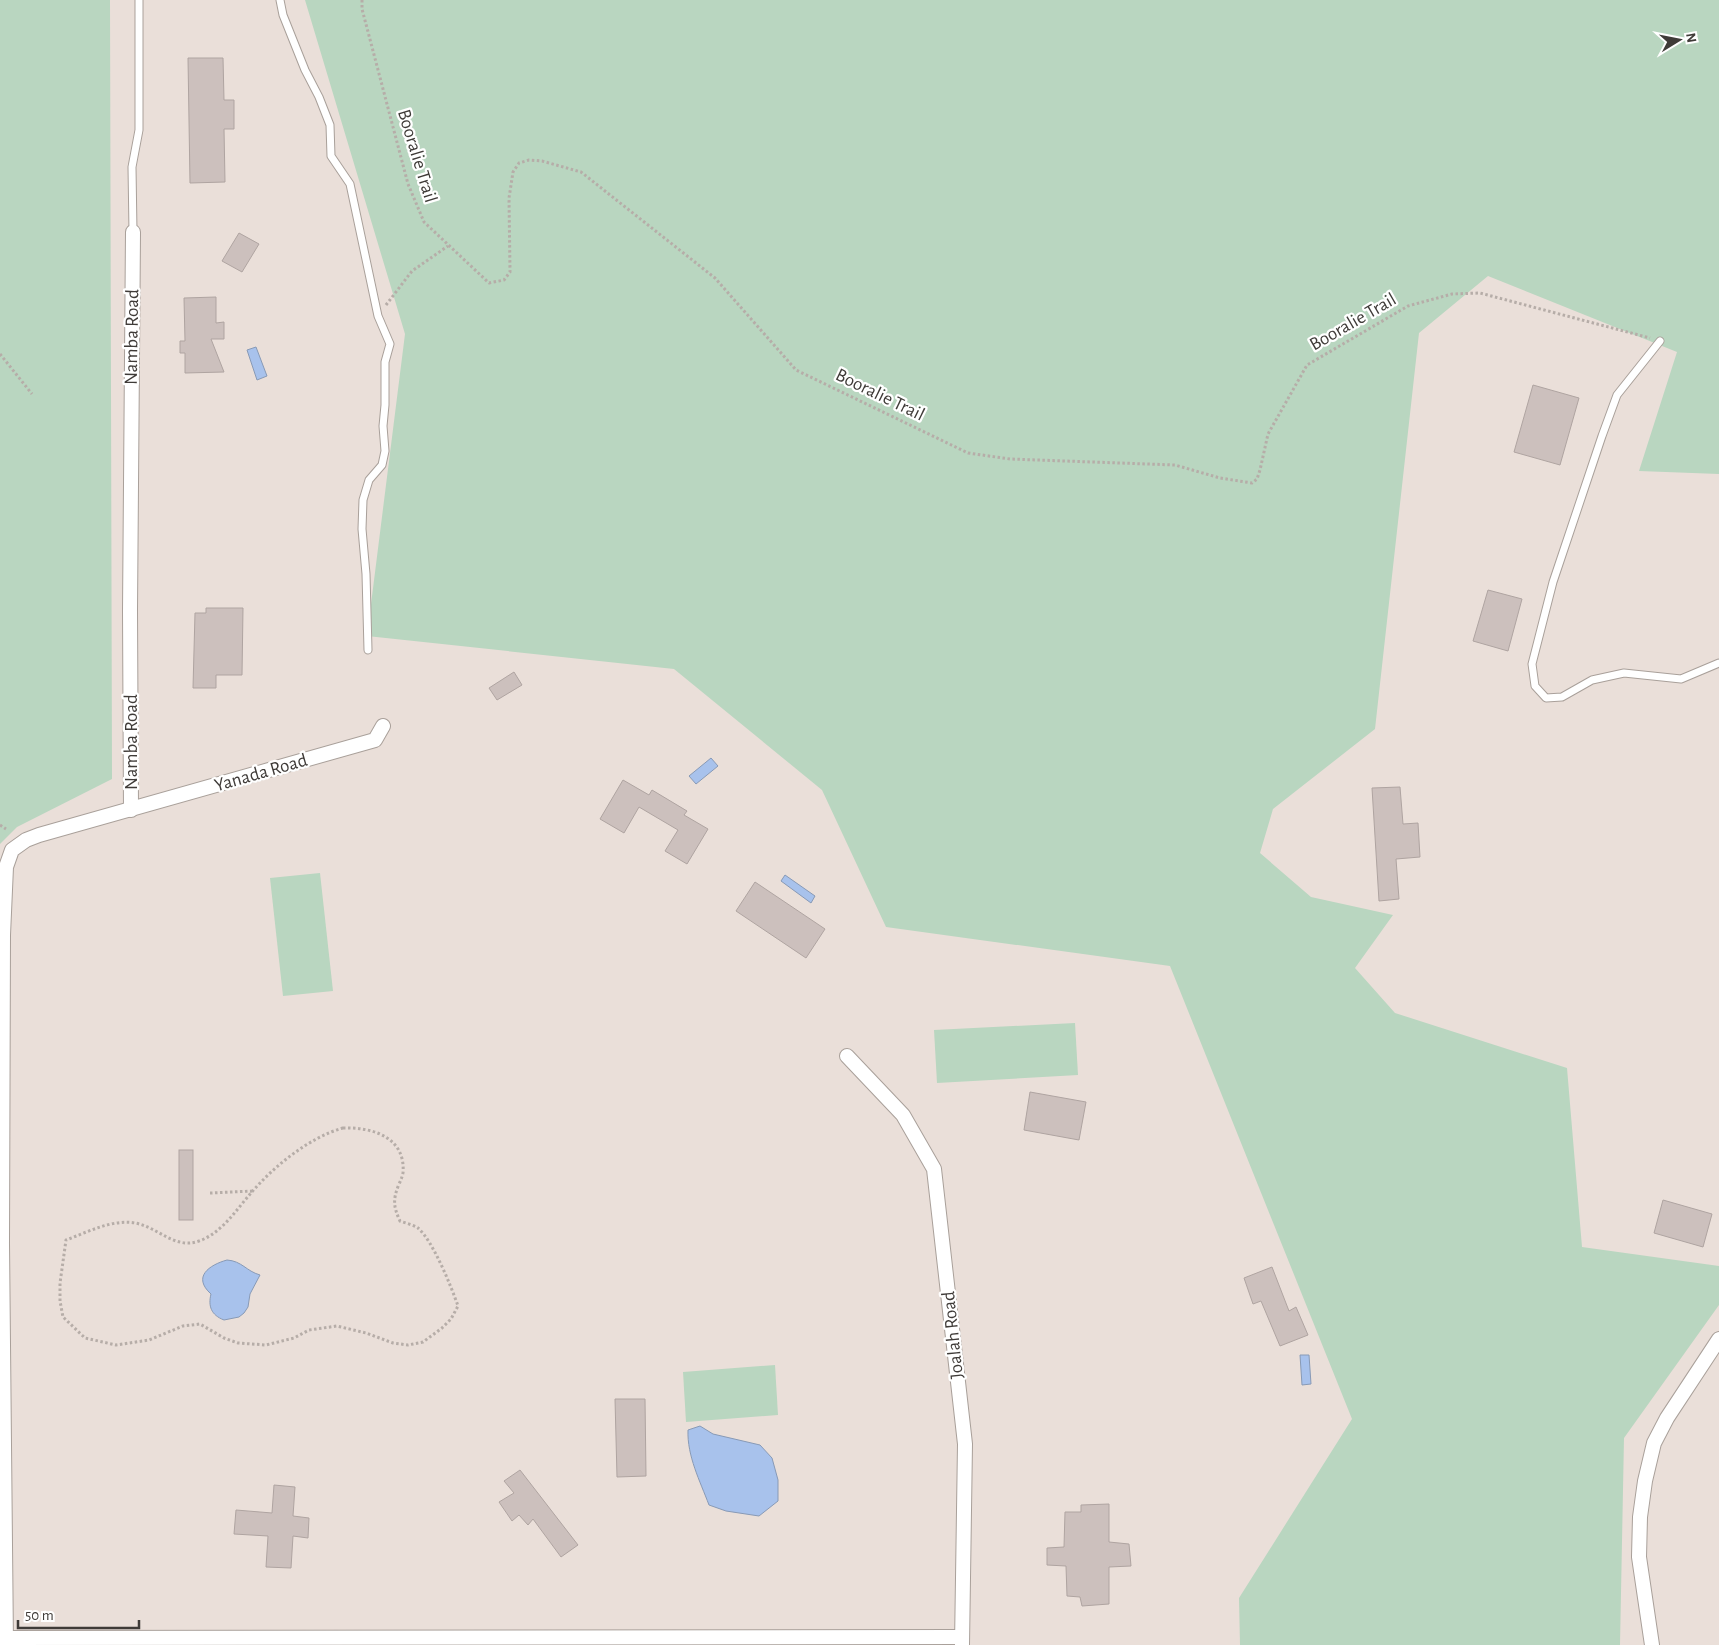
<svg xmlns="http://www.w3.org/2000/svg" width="1719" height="1645" font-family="'Alegreya Sans',sans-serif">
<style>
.green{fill:#b9d6c0}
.water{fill:#a8c2ec;stroke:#889ab6}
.building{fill:#ccc0bd;stroke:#afa4a1}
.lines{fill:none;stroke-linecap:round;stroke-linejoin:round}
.lane-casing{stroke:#a9a09a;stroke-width:9}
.street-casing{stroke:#a9a09a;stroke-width:16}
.path{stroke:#b6ada8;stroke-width:3;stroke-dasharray:2.5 2.5;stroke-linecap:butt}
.lane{stroke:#fff;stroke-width:7}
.street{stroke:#fff;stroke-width:14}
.labels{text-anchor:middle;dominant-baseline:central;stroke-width:4.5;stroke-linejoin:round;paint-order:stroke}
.street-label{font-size:19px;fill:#3f3b38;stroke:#fff}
</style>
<rect width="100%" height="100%" fill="#eadfd9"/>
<g class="green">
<polygon points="0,0 110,0 112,779 17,827 0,844"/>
<polygon points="305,0 1719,0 1719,474 1639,471 1677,352 1488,276 1419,333 1375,729 1273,809 1260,853 1311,897 1393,915 1355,968 1395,1013 1567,1068 1582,1247 1719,1266 1719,1305 1624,1438 1620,1645 1240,1645 1239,1598 1352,1419 1170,966 886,927 822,790 674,669 367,636 405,334"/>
<polygon points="320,873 333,991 283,996 270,878"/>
<polygon points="1075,1023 1078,1075 937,1083 934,1030"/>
<polygon points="775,1365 778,1415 686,1422 683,1372"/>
</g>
<g class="water">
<polygon points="256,347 267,376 257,380 247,350"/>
<polygon points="711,758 718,766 696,784 689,776"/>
<polygon points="785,875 815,896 811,903 781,881"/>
<path d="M227,1260C242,1261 246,1271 260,1275L250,1294L248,1307L244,1313L239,1317L224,1320C211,1315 208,1306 211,1294C192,1277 209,1265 227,1260Z"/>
<polygon points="1300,1355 1309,1355 1311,1384 1302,1385"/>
<path d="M700,1426L713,1434L760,1445L772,1458L778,1480V1501L759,1516L726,1511L709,1505C700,1481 687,1456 688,1430Z"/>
</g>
<g class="building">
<polygon points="188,58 223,58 224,100 234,100 234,129 224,129 225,182 190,183"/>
<polygon points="239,233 259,244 242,272 222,261"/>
<polygon points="216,297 216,323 224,322 224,339 211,339 224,372 185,373 185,353 180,353 180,341 185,341 184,298"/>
<polygon points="1533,385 1579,398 1560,465 1514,452"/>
<polygon points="1488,590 1522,599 1508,651 1473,641"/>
<polygon points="206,608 243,608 242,675 216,675 216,688 193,688 195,613 206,613"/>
<polygon points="514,672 522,685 497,700 489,688"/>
<polygon points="623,780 649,795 652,790 687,811 684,815 708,829 687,864 665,851 678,830 639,807 624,833 600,819"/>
<polygon points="1400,787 1403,824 1418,823 1420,857 1396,859 1399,899 1379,901 1372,788"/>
<polygon points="755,882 825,929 806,958 736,911"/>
<polygon points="1030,1092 1086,1102 1079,1140 1024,1130"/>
<rect x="179" y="1150" width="14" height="70"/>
<polygon points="1663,1200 1712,1214 1703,1247 1654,1233"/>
<polygon points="1272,1267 1289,1311 1296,1307 1308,1335 1280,1346 1261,1301 1253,1304 1244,1278"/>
<polygon points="615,1399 645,1399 646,1476 617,1477"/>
<polygon points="520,1470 578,1545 561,1557 533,1519 528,1525 519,1515 512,1521 499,1502 514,1493 504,1481"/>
<polygon points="274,1485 295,1487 293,1516 309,1518 308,1538 293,1536 291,1568 266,1567 268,1536 234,1534 236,1510 272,1513"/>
<polygon points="1109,1504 1109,1542 1129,1544 1131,1566 1109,1567 1109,1604 1082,1606 1080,1597 1067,1596 1066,1566 1047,1565 1047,1548 1064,1547 1065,1512 1081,1512 1081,1505"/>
</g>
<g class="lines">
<g class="lane-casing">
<g id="lane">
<polyline points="280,0 283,15 305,70 319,97 330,125 331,156 350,184 378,316 390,344 385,362 385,405 383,426 385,451 382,465 369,480 363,500 362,529 366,574 368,650"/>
<polyline points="133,232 132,167 139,130 139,0"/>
<polyline points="1660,341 1617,395 1602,436 1553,582 1532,664 1535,686 1546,698 1562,697 1592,680 1624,673 1681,679 1719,663"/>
</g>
</g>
<g class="street-casing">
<g id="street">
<polyline points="131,810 130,611 133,232"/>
<polyline points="847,1056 903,1115 934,1169 965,1444 962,1645"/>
<polyline points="0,1638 962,1637"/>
<polyline points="6,1645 2,1244 3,935 6,867 12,850 26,840 39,835 375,740 383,726"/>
<polyline points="1652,1645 1639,1557 1640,1517 1645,1481 1654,1443 1667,1418 1719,1339"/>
</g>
</g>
<g class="path">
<polyline points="362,0 362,9 408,184 424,222 489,283 504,280 510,272 509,198 513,172 519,163 529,160 542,161 581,172 715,278 796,370 968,453 1010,459 1175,465 1220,478 1252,483 1257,479 1260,470 1268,434 1307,365 1408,306 1452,294 1480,293 1650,338"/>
<polyline points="386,305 412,271 448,246"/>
<polyline points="0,354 32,394"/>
<polyline points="0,825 6,829"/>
<path d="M343,1128C372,1127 406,1137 403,1173C402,1177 401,1180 399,1184C393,1199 393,1206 400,1221C405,1223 414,1225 418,1228C433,1241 451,1286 458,1306L451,1319L442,1328L423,1342L408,1345L393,1343L366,1333L337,1326L309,1330L294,1338L266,1345L238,1343L224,1338L200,1324L183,1326L149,1340L116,1345L85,1338L63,1317L60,1301V1283L66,1240C88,1232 112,1219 135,1223C158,1227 175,1250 199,1241C222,1233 236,1210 251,1193C274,1166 310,1137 343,1128Z"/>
<polyline points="210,1193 253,1191"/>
</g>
<use href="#lane" class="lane"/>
<use href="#street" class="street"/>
</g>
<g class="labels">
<g class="street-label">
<text transform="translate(417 156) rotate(73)">Booralie Trail</text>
<text transform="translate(1353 322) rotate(-30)">Booralie Trail</text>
<text transform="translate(132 337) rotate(-89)">Namba Road</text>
<text transform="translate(880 395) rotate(26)">Booralie Trail</text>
<text transform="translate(131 742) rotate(-90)">Namba Road</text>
<text transform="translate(261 773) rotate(-16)">Yanada Road</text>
<text transform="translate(953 1335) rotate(-96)">Joalah Road</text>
</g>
</g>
<g transform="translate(1679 40) rotate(80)" stroke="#ffffff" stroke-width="4" paint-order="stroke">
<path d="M0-4L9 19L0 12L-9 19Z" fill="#3f3b38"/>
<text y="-8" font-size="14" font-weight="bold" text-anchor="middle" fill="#3f3b38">N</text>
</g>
<path d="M18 1620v8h121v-8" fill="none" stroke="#3f3b38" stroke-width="2.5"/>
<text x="25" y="1620" font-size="15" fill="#3f3b38" stroke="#ffffff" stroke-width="4" paint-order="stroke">50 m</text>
</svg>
